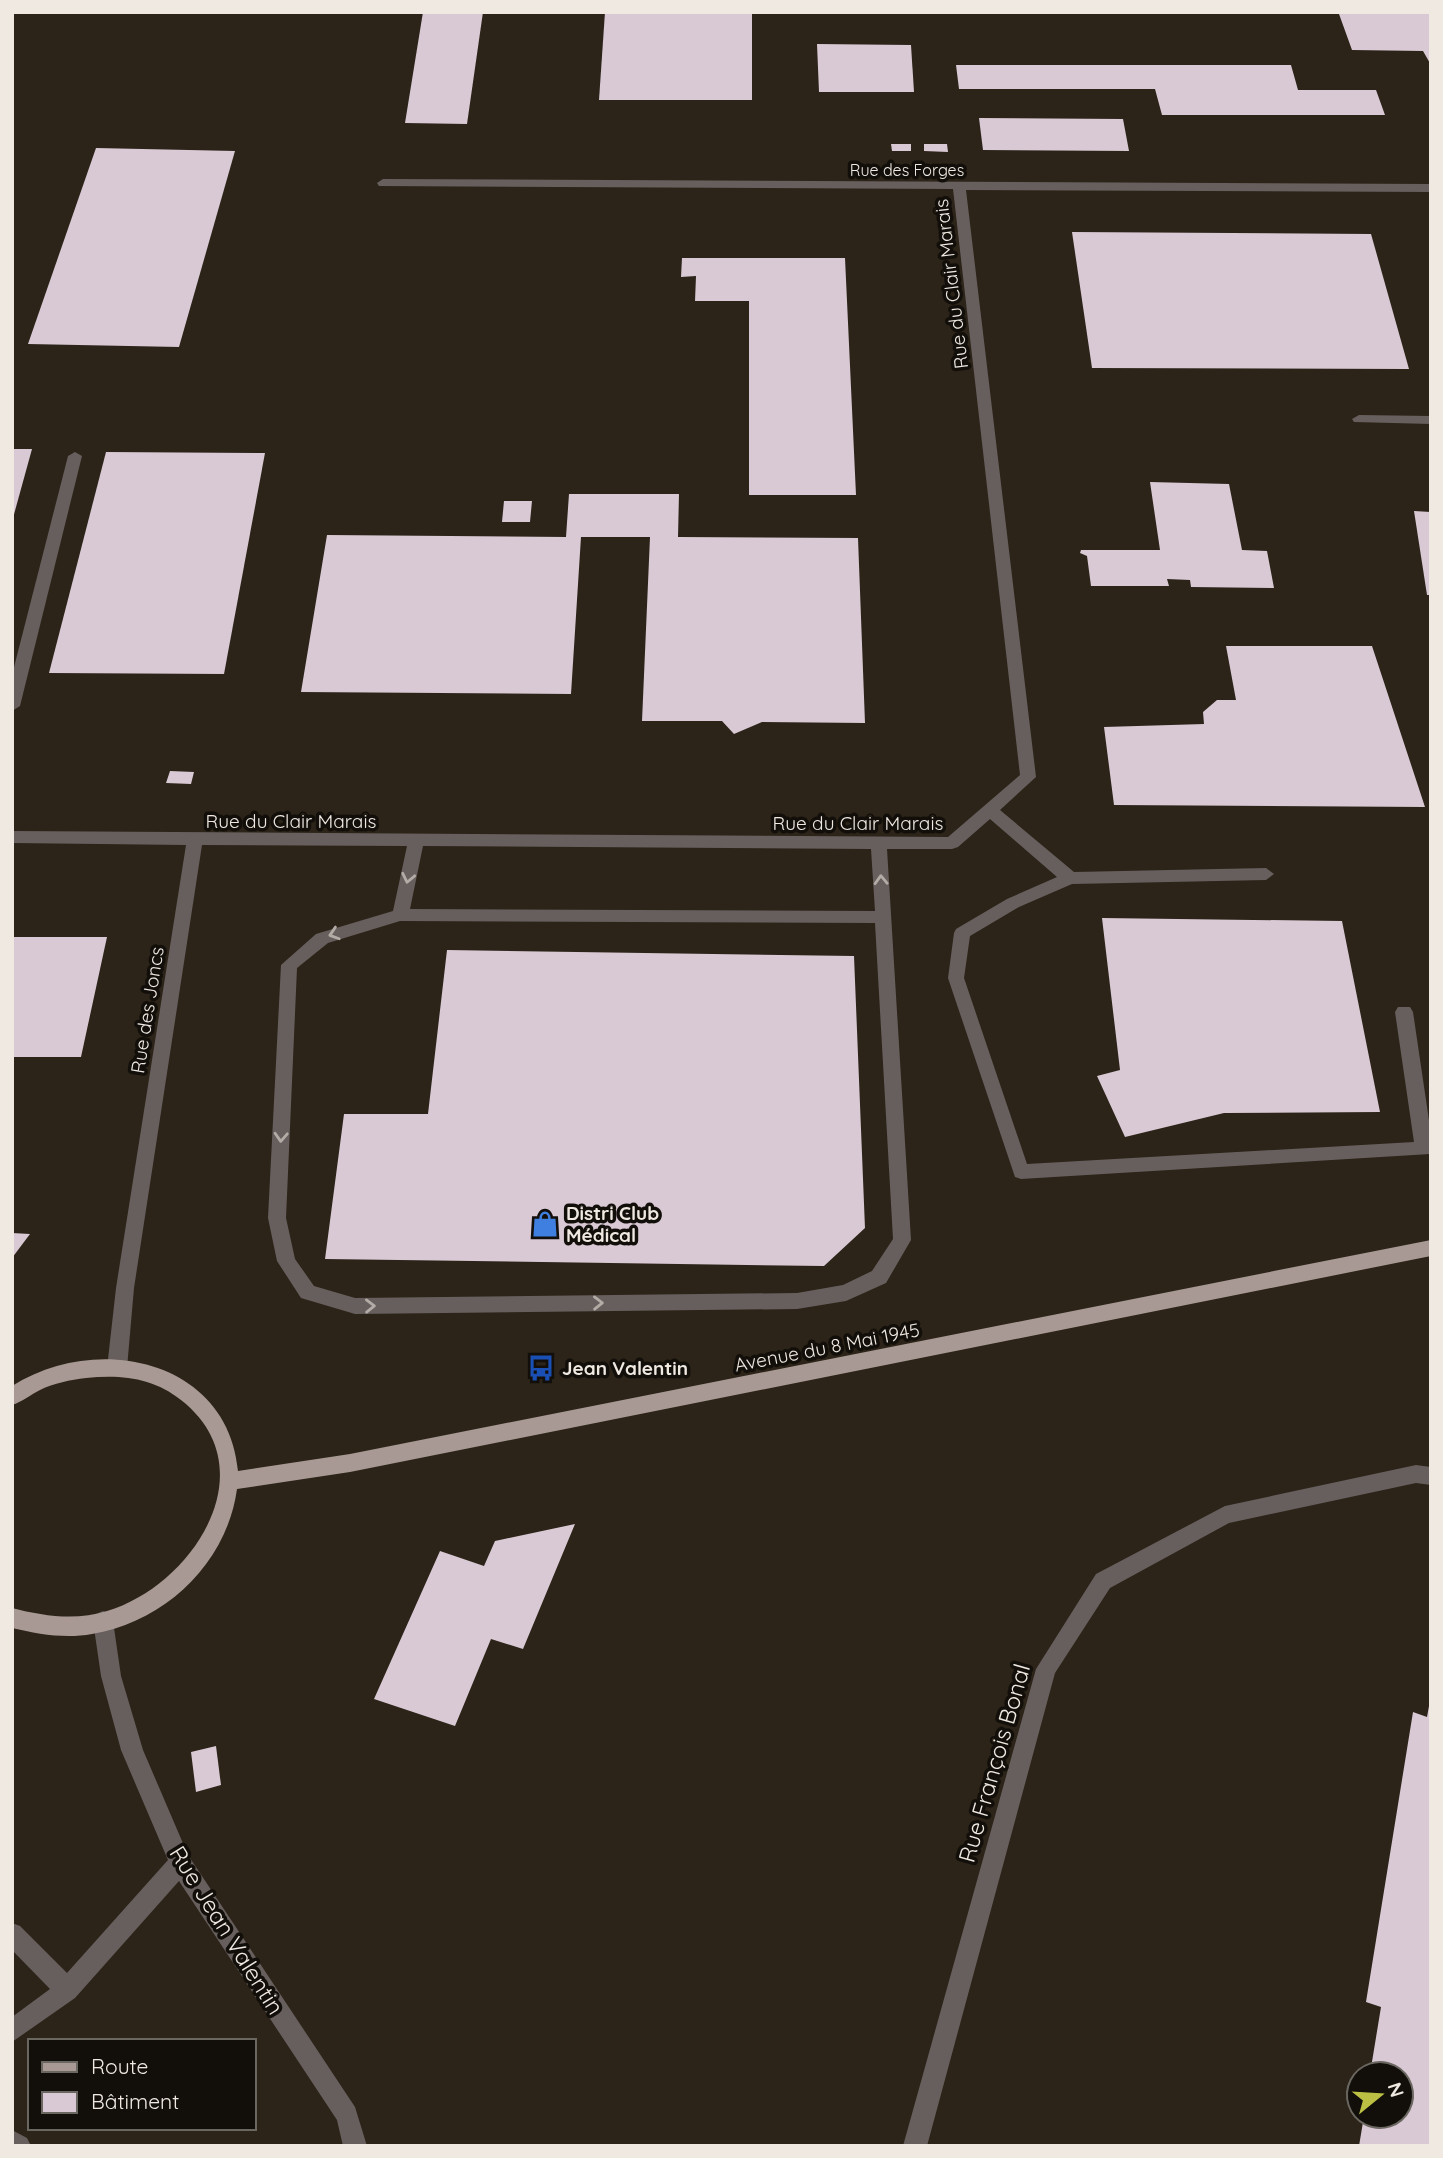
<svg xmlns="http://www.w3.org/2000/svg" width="1443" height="2158" font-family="Quicksand,sans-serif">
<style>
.building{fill:#d9c9d4}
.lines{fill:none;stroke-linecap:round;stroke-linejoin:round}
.minor{fill:#675f5d;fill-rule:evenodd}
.major{fill:#a89994;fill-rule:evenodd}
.oneway{stroke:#b2aba6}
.labels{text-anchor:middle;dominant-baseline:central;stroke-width:7;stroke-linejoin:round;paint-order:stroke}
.far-street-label{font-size:16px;fill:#efe9e2;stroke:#120e09}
.street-label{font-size:19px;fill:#efe9e2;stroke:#120e09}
.poi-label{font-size:19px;font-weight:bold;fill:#efe9e2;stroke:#120e09;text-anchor:start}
.near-street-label{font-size:23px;fill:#efe9e2;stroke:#120e09}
</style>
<rect width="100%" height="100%" fill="#2c2419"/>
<g class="building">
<polygon points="423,12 483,12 467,124 405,123"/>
<polygon points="605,12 752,12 752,100 599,100"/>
<polygon points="1339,14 1431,14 1431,65 1423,51 1352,50"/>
<polygon points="817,44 911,45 914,92 819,92"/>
<polygon points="956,65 1291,65 1298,90 1376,90 1385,115 1162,115 1155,89 959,89"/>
<polygon points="979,118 1123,119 1129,151 983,150"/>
<polygon points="891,144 911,144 911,151 892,151"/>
<polygon points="924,144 947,144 948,152 924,151"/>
<polygon points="96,148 235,151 179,347 28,344"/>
<polygon points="1072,232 1371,234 1409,369 1092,368"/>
<polygon points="682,258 845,258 856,495 749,495 749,301 695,301 696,276 681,277"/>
<polygon points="12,449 32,449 13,518 12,518"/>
<polygon points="106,452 265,453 224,674 49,673"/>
<polygon points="1150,482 1229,484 1242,550 1267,551 1274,588 1191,587 1190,580 1167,579 1169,586 1091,586 1087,556 1080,553 1081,550 1160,550"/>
<polygon points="569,494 679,494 678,537 858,538 865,723 762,722 734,734 722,721 642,721 650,537 581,537 571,694 301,692 327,535 566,537"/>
<polygon points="504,501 532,501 530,522 502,522"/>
<polygon points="1414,511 1431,512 1431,595 1427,595"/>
<polygon points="1226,646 1372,646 1425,807 1114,805 1104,727 1204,724 1203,712 1217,700 1236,700"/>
<polygon points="170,771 194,772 191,784 166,783"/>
<polygon points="1102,918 1342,921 1380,1112 1224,1113 1125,1137 1097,1076 1120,1070"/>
<polygon points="12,937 107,937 81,1057 12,1057"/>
<polygon points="447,950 854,956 865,1228 824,1266 325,1259 344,1114 428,1114"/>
<polygon points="12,1233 30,1234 12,1258"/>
<polygon points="575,1524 523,1649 491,1639 455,1726 374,1699 440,1551 484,1566 495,1541"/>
<polygon points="1429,1706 1431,2146 1359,2146 1364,2116 1401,2116 1401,2074 1370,2074 1381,2007 1366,2002 1413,1712 1427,1717"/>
<polygon points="216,1746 221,1785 196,1792 191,1752"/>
</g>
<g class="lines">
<g class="minor">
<path d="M383,179L1431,184V192L966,190L1036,777L1000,810L1074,872L1266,868L1274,874L1266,880L1072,884L1019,907L970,936L964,978L1027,1164L1414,1142L1395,1012L1398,1007H1410L1413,1012L1431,1134L1430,1154L1021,1179L1015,1177L948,978L954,933L956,929L1007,899L1057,877L990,819L958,847L952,849H887L911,1240L886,1283L846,1301L797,1309L355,1314L301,1298L277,1261L268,1218L281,965L316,934L393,911L407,846L202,845L134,1288L127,1368L124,1374L117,1376L110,1374L107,1368L116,1288L186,845L12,843V831L948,837L1020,775L953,189L379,186L377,183ZM423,846L871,849L875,911L410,909ZM400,921L875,923L893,1239L872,1271L843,1285L797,1293L355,1298L314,1286L295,1259L286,1218L297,968L328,943Z"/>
<polygon points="1359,415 1431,416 1431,424 1354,422 1352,419"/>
<polygon points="75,452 82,456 20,706 12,711 12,675 68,456"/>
<polygon points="1416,1465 1431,1467 1431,1485 1416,1483 1229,1523 1110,1588 1055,1673 927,2146 903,2146 1036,1669 1096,1574 1225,1506"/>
<polygon points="103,1611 110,1614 113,1621 121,1676 143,1750 188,1855 355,2107 367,2146 343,2146 337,2120 179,1881 75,1998 12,2042 12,2017 50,1989 12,1950 12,1923 20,1926 67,1973 168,1860 121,1750 101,1676 93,1621 96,1614"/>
<polygon points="12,2130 27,2138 31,2146 12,2146"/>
</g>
<path class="major" d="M1431,1240V1256L350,1472L237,1489C227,1563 165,1622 92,1634C65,1639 38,1634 12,1628V1608C43,1616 76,1621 107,1611C192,1586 269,1469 181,1400C154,1378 121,1374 86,1378C70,1380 54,1383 40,1390C30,1395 22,1402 12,1405V1386C96,1332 228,1359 238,1471L350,1454Z"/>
</g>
<defs><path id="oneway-chevron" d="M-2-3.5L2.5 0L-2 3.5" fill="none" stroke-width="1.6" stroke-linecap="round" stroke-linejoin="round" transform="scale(1.75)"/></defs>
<g class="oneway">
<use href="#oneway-chevron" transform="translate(408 878) rotate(102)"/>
<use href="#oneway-chevron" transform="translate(881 880) rotate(-92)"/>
<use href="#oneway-chevron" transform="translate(334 934) rotate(162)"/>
<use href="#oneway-chevron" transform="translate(281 1137) rotate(93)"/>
<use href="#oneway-chevron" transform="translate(598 1303) rotate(-1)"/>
<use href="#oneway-chevron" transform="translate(370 1306) rotate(-1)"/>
</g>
<defs>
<g id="shop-bare" transform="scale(2.1)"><path d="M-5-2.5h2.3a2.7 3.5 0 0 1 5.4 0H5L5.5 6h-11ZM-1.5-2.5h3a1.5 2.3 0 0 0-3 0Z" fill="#3f7fe0" stroke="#120e09" stroke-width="2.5" paint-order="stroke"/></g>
<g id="bus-bare" transform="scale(2.1)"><path d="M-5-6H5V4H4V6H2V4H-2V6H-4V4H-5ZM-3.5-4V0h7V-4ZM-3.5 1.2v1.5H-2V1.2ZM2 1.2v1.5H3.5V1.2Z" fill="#1a4fb4" stroke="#120e09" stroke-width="2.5" paint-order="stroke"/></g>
</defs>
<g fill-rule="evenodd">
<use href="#shop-bare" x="545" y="1224"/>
<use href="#bus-bare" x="541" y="1368"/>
</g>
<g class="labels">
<g class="far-street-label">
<text x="907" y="170">Rue des Forges</text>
</g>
<g class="street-label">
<text transform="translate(951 284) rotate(-97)">Rue du Clair Marais</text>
<text x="291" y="821">Rue du Clair Marais</text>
<text x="858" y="823">Rue du Clair Marais</text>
<text transform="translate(147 1010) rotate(-81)">Rue des Joncs</text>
<text transform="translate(827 1347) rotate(-11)">Avenue du 8 Mai 1945</text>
</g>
<g class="poi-label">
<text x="566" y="1213">Distri Club<tspan x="566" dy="22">Médical</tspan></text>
<text x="562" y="1368">Jean Valentin</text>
</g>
<g class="near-street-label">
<text transform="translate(994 1763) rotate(-74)">Rue François Bonal</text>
<text transform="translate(227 1930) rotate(58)">Rue Jean Valentin</text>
</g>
</g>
<rect width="1443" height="2158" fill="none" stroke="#efe9e2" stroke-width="28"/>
<rect x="28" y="2039" width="228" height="91" fill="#120e09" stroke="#6a6660" stroke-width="2"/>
<rect x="42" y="2062" width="35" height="10" fill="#a89994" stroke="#6a6660" stroke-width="2"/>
<text x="91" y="2074" font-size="21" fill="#efe9e2">Route</text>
<rect x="42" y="2092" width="35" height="21" fill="#d9c9d4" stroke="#6a6660" stroke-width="2"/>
<text x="91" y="2109" font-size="21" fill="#efe9e2">Bâtiment</text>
<g transform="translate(1380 2095) rotate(72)"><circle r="33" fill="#120e09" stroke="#6a6660" stroke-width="2"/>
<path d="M0-5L12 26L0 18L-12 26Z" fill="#bbc044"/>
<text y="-10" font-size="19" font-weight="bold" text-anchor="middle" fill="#efe9e2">N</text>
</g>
</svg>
